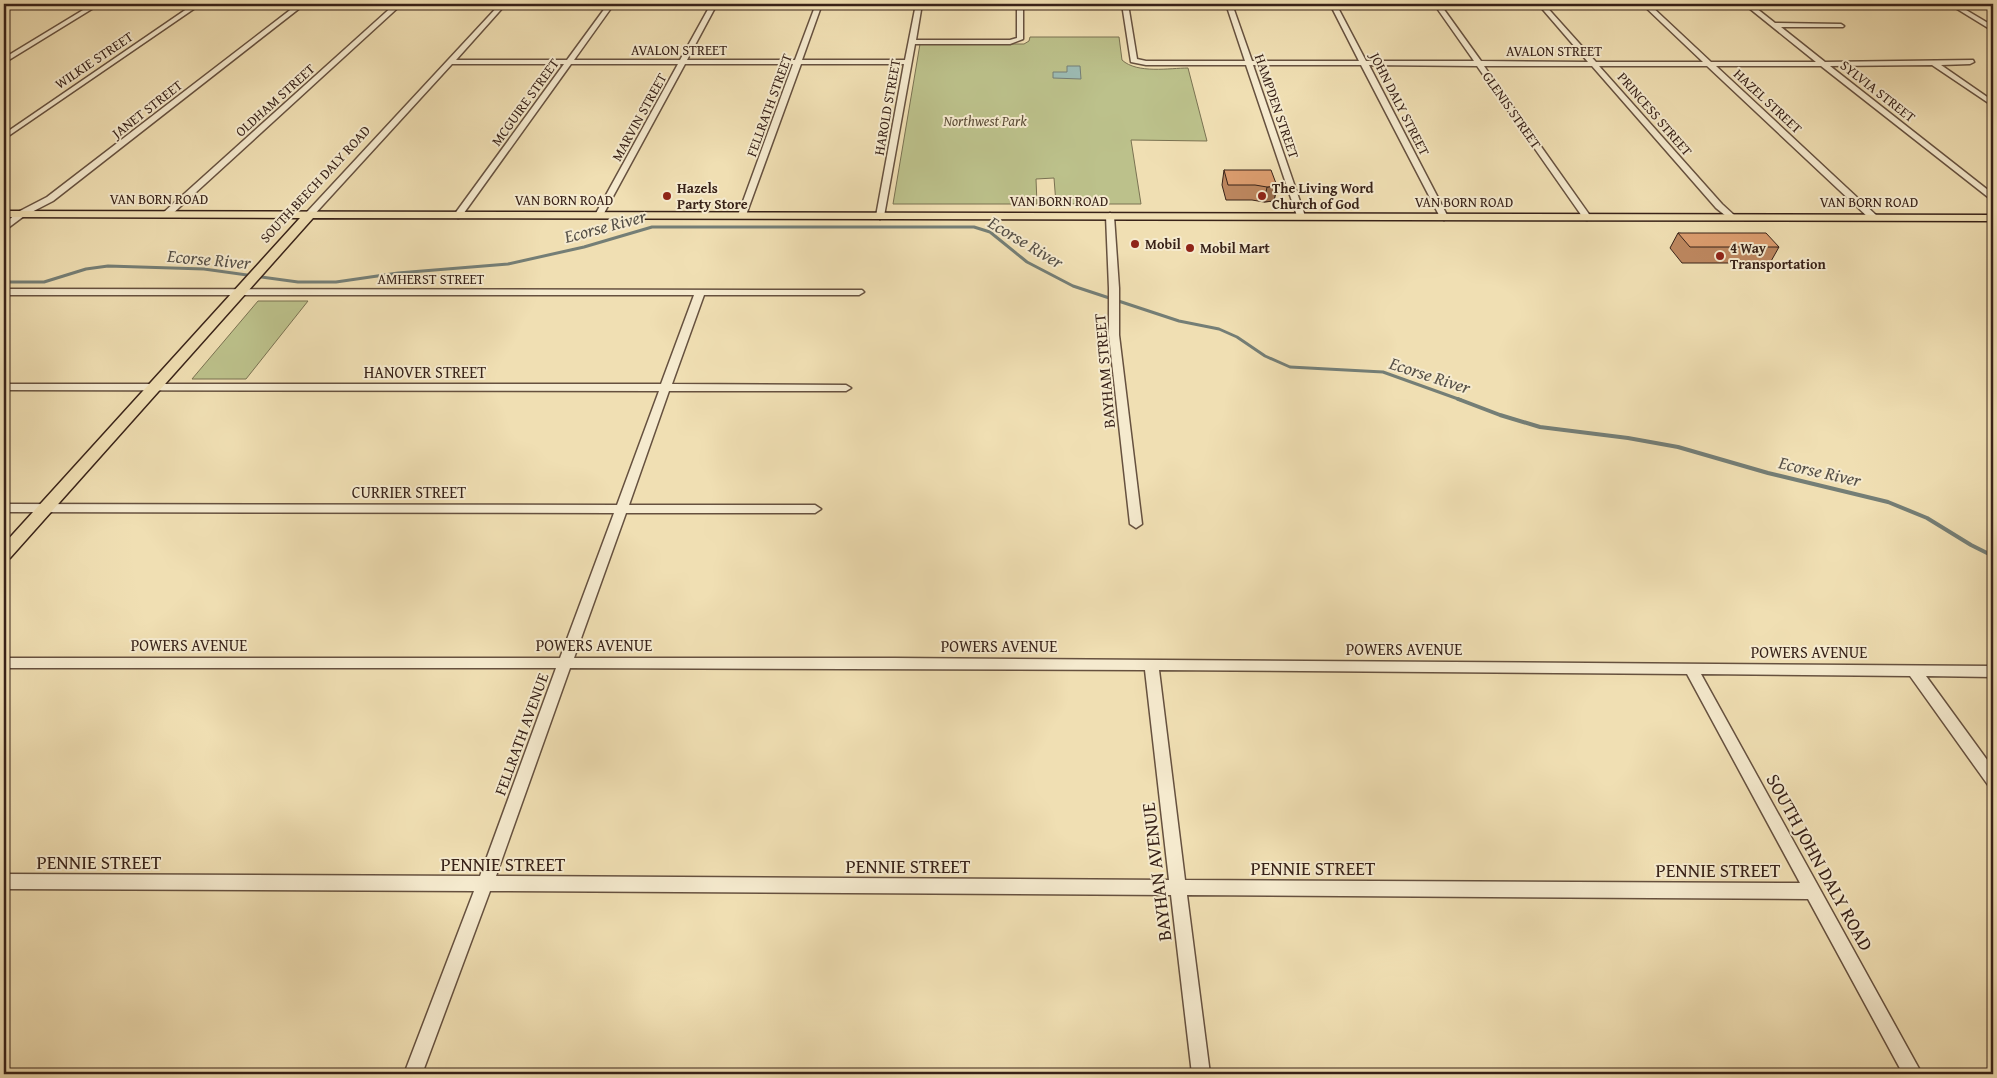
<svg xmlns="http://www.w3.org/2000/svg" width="1997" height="1078" font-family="'Gentium Book Plus',serif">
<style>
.green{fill:#bcc18b;stroke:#7a7252}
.water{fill:#9cbbb4;stroke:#747e76}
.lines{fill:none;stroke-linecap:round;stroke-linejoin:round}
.stream-far1{stroke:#747e76;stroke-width:3}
.stream{stroke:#747e76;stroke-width:4}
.minor-casing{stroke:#66513f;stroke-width:3}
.major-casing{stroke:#382218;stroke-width:3}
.minor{fill:#f5eace;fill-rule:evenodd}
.major{fill:#f0dfb3;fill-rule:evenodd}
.wall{fill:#bd875f;stroke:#382218}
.shaded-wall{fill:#9a6e4e;stroke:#382218}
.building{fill:#dc9d6f;stroke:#382218}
.poi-dot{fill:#8f2418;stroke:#f5eace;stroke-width:2}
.labels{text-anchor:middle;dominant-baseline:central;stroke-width:4;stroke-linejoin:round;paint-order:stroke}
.far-street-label{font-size:14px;fill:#382218;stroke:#f5eace}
.far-park-label{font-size:14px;font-style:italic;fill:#594a35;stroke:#f5eace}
.far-poi-label{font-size:14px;font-weight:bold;fill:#382218;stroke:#f5eace;text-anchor:start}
.street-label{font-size:16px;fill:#382218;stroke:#f5eace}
.water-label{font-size:18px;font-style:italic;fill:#565047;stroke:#f5eace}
.near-street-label{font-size:19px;fill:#382218;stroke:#f5eace}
</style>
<rect width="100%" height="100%" fill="#f0dfb3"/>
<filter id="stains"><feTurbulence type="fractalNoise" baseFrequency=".004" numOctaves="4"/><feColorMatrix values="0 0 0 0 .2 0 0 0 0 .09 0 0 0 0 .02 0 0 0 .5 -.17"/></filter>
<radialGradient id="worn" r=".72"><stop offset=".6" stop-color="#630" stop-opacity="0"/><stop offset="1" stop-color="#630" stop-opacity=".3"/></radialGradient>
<g class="green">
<path d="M1030,37H1119L1122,60C1137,74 1170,68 1188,68L1207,141L1131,140L1141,204H1056L1054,178L1036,179L1037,204H893L920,44H1024L1029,41Z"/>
<polygon points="258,301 308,301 246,379 192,379"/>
</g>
<polygon class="water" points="1067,66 1080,66 1081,79 1053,78 1053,72 1067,72"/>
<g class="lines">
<polyline class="stream-far1" points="4,282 44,282 86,269 108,266 204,269 298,282 336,282 398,273 508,264 584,247 652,227 974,227 990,232 1027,262 1073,286 1179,321 1219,329 1237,337 1265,356 1290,367 1383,372 1461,400"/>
<polyline class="stream" points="1458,399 1500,415 1540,427 1628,438 1678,447 1768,473 1888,502 1927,518 1971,545 1993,556"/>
<g class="minor-casing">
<g id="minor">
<polygon points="93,4 100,4 4,63 4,58"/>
<polygon points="194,4 201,4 4,139 4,134"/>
<polygon points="298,4 305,4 53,201 24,216 4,231 4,224 18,212 47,197"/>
<polygon points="395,4 402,4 170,216 164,216 164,212"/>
<polygon points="500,4 506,4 456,60 567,60 608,4 614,4 574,60 680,60 711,4 717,4 687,60 795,60 816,4 822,4 802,60 905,60 916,4 922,4 916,40 1010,40 1017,38 1017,4 1023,4 1023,39 1010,44 915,44 884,216 880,219 876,216 904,64 801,64 746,215 742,218 738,215 793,64 685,64 603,215 599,218 595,215 678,64 571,64 461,217 458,218 454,215 564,64 452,64 312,217 306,217 306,213"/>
<polygon points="1122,4 1128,4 1137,59 1146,61 1245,61 1226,4 1232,4 1252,61 1359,61 1330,4 1336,4 1366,61 1474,61 1434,4 1440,4 1481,61 1588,62 1538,4 1544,4 1596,62 1703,62 1642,4 1649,4 1711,62 1816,62 1744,4 1751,4 1775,23 1841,24 1844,26 1843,27 1781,27 1825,62 1973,60 1974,62 1970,64 1941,65 1993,101 1993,106 1932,65 1830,66 1993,194 1993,201 1821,66 1716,66 1876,215 1876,219 1870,219 1707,66 1599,66 1722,204 1734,215 1735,217 1731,220 1716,208 1592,66 1484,66 1591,217 1587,220 1584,219 1477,66 1369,65 1448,217 1444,220 1440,217 1361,65 1253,65 1305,216 1301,219 1297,216 1246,65 1146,65 1131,62"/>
<polygon points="1949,4 1956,4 1993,26 1993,31"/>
<polygon points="1110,213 1114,216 1119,288 1119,335 1142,524 1136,528 1130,524 1109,335 1109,288 1106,216"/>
<path d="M4,289L862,290L864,292L859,295H704L672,384L846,385L851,388L846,391H669L629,505H815L821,509L815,513H626L574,658H895L1993,666V677L1926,676L1993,768V787L1988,785L1910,676L1701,674L1922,1074H1903L1808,899L1187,895L1210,1074H1192L1171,895L490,891L422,1074H404L474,891L4,889V874L480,876L556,668H4V658H560L614,513L4,512V504L617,505L659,391L4,390V384H661L694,295H4ZM570,668L1145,670L1169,880L496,876ZM1159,670L1687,674L1800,883L1185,880Z"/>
</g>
</g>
<g class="major-casing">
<polygon id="major" points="4,211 1993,215 1993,221 313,218 10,558 4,560 4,544 300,218 4,217"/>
</g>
<use href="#minor" class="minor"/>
<use href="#major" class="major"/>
</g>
<g class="wall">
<polygon points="1224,170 1277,186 1274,201 1264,202 1252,200 1226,200 1222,185"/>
<polygon points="1678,233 1779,247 1770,263 1682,263 1670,248"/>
</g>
<polygon class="shaded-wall" points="1277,186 1274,201 1264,202 1267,187"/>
<g class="building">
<polygon points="1224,170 1271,170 1277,186 1267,187 1255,185 1228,185"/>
<polygon points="1678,233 1766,233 1779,247 1690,247"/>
</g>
<g class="poi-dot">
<circle cx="667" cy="196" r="5"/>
<circle cx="1262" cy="196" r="5"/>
<circle cx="1135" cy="244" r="5"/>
<circle cx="1190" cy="248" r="5"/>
<circle cx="1720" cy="256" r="5"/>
</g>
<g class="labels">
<g class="far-street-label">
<text x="679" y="50">AVALON STREET</text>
<text x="1554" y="51">AVALON STREET</text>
<text transform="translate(94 60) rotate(-34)">WILKIE STREET</text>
<text transform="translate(1878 91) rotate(38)">SYLVIA STREET</text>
<text transform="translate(275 100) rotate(-42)">OLDHAM STREET</text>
<text transform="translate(1768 101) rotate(43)">HAZEL STREET</text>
<text transform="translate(525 102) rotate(-54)">MCGUIRE STREET</text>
<text transform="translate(1400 104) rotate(63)">JOHN DALY STREET</text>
<text transform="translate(769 105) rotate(-70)">FELLRATH STREET</text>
<text transform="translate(1277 106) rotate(71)">HAMPDEN STREET</text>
<text transform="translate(887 107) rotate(-80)">HAROLD STREET</text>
<text transform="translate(147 109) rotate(-38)">JANET STREET</text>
<text transform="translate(1512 110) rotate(55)">GLENIS STREET</text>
<text transform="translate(1655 114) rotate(49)">PRINCESS STREET</text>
<text transform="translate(639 117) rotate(-61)">MARVIN STREET</text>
<text transform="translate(315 184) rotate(-47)">SOUTH BEECH DALY ROAD</text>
<text x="159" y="199">VAN BORN ROAD</text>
<text x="564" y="200">VAN BORN ROAD</text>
<text x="1059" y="201">VAN BORN ROAD</text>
<text x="1464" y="202">VAN BORN ROAD</text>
<text x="1869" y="202">VAN BORN ROAD</text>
<text x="431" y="279">AMHERST STREET</text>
</g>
<g class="far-park-label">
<text x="985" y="121">Northwest Park</text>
</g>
<g class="far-poi-label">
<text x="677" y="188">Hazels<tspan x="677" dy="16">Party Store</tspan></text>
<text x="1272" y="188">The Living Word<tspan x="1272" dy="16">Church of God</tspan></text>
<text x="1145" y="244">Mobil</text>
<text x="1200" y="248">Mobil Mart</text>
<text x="1730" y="248">4 Way<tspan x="1730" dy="16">Transportation</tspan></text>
</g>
<g class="street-label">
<text transform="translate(1104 371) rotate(-95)">BAYHAM STREET</text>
<text x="425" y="372">HANOVER STREET</text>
<text x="409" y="492">CURRIER STREET</text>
<text x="189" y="645">POWERS AVENUE</text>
<text x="594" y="645">POWERS AVENUE</text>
<text x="999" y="646">POWERS AVENUE</text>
<text x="1404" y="649">POWERS AVENUE</text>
<text x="1809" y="652">POWERS AVENUE</text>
<text transform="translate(521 734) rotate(-70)">FELLRATH AVENUE</text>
</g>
<g class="water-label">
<text transform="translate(605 226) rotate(-15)">Ecorse River</text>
<text transform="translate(1026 242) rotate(31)">Ecorse River</text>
<text transform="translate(209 259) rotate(5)">Ecorse River</text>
<text transform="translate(1430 375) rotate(18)">Ecorse River</text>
<text transform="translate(1820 471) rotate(13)">Ecorse River</text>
</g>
<g class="near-street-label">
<text x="99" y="862">PENNIE STREET</text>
<text transform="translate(1820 862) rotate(61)">SOUTH JOHN DALY ROAD</text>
<text x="503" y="864">PENNIE STREET</text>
<text x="908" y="866">PENNIE STREET</text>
<text x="1313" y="868">PENNIE STREET</text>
<text x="1718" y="870">PENNIE STREET</text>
<text transform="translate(1156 872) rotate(-97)">BAYHAN AVENUE</text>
</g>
</g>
<rect width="1997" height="1078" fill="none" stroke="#f0dfb3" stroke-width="20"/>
<rect x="5" y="5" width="1987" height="1068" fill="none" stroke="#382218" stroke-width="2.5"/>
<rect x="10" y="10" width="1977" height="1058" fill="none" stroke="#382218"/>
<rect width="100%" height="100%" filter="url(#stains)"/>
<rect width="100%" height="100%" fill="url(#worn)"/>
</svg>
